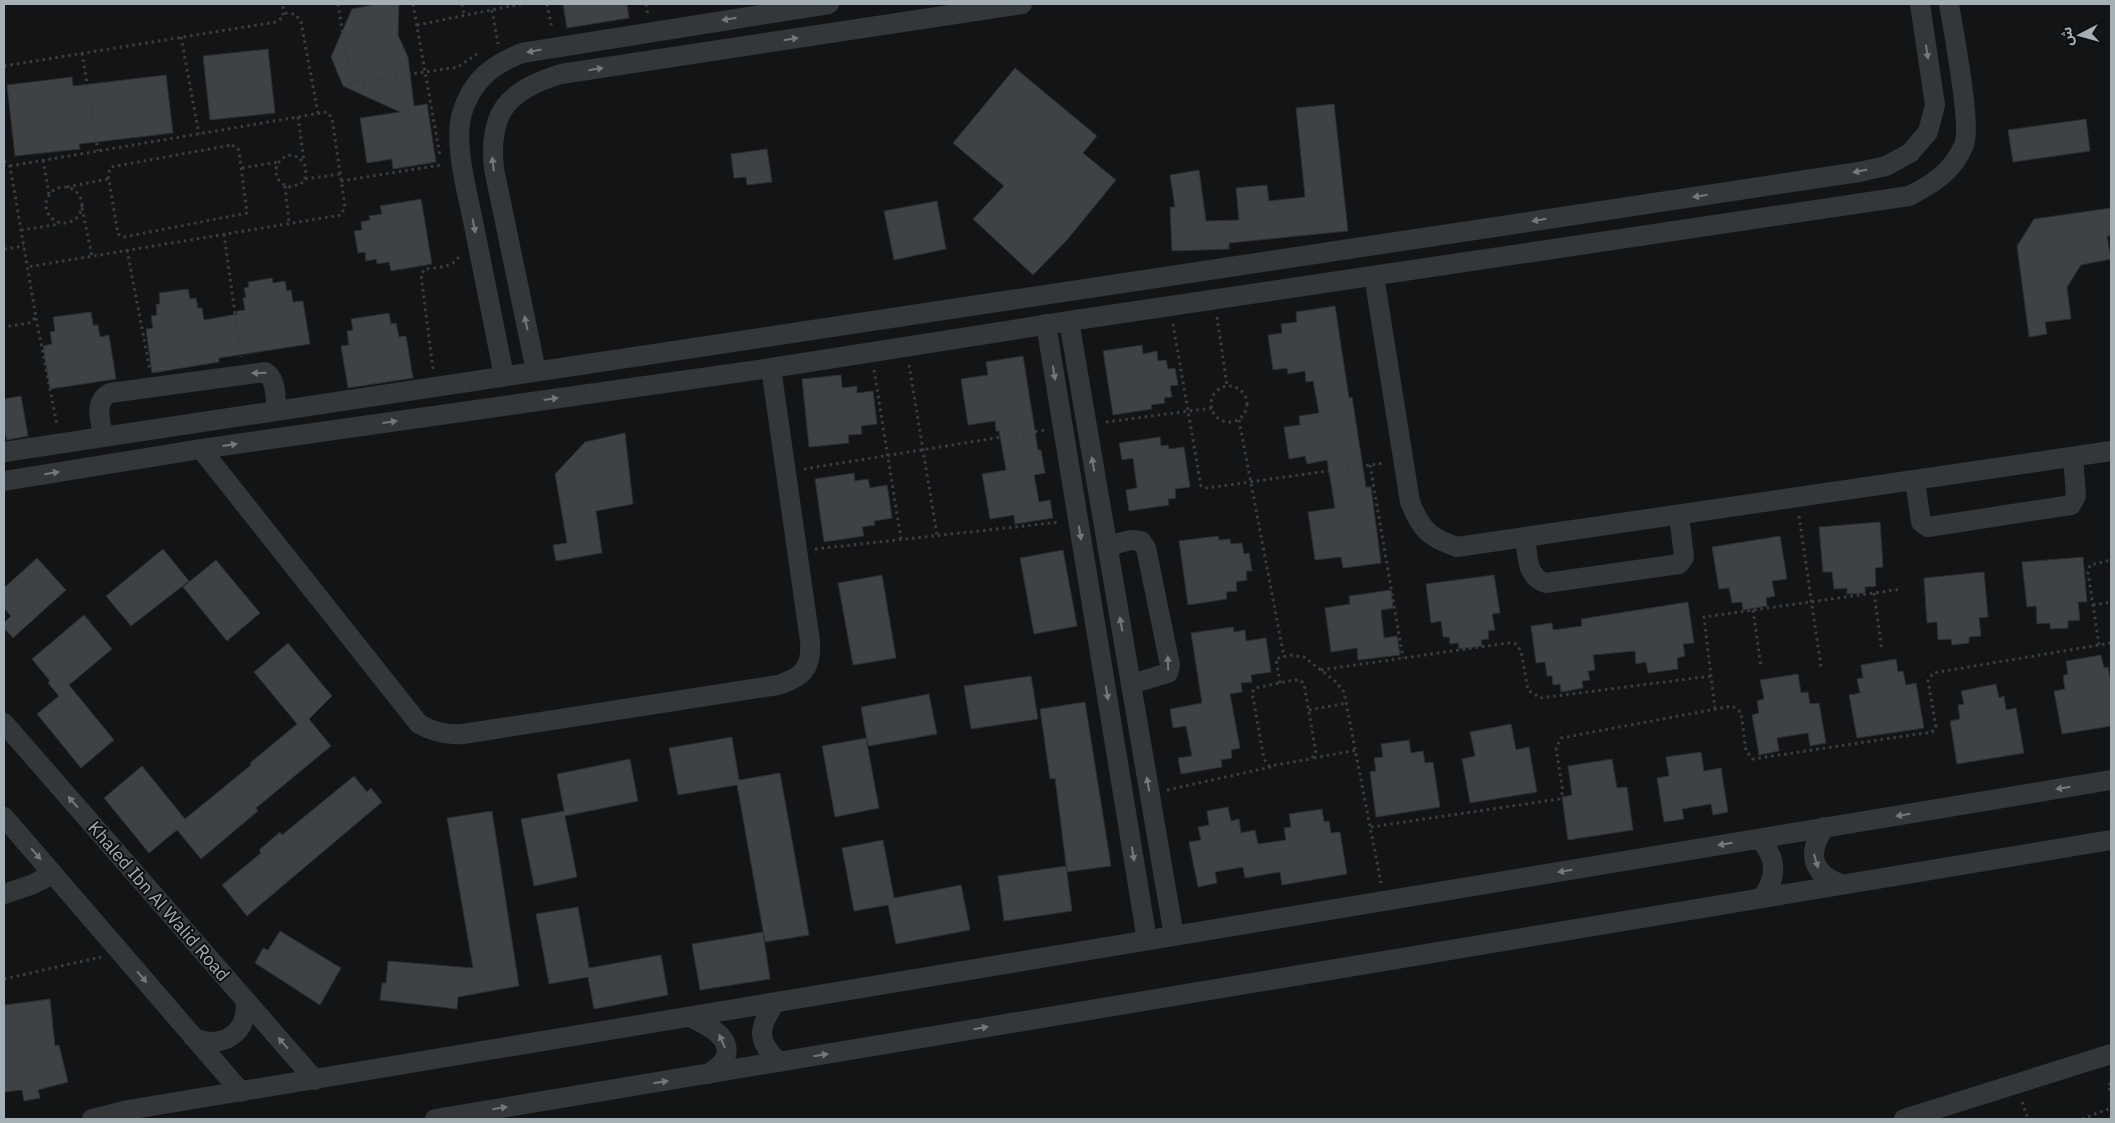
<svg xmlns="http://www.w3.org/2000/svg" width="2115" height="1123" font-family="'IBM Plex Sans','Noto Sans Arabic',sans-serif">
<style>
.building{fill:#3f4245;stroke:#2d2e31}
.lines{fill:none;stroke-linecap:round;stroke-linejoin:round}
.path{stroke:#3a3e41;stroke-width:3;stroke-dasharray:2.5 4;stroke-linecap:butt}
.minor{stroke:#34373a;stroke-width:20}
.oneway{fill:#72797e}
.labels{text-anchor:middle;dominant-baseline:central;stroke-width:4;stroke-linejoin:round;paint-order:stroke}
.street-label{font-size:18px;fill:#a4afb6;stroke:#0e0f10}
</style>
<rect width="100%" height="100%" fill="#131415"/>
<g class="building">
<polygon points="377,4 399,4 398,35 408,57 414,106 427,104 436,162 393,169 392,159 367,163 360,118 400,112 343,86 331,57 352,9"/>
<polygon points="563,4 627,4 629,18 567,28"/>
<polygon points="268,49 275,113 210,120 203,56"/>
<polygon points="1015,68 1097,136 1083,153 1116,180 1067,240 1033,275 973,219 1004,186 953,143"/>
<polygon points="166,75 173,133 79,144 80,149 15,156 7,85 72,77 73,86"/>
<polygon points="1334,104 1348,231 1229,243 1229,249 1172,251 1170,207 1175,207 1170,175 1199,170 1206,221 1239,220 1236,188 1267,185 1269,201 1305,197 1296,108"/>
<polygon points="2086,119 2090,151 2013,162 2008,130"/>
<polygon points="767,149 772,182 747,185 746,177 734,178 731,154"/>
<polygon points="421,199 432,264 391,271 389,262 377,264 376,259 366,261 365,252 358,253 354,231 362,230 361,222 370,220 369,216 382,214 380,206"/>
<polygon points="937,201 946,249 894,260 884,211"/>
<polygon points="2111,208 2111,236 2107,236 2111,259 2081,265 2067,287 2071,319 2045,322 2047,334 2029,337 2017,246 2034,219"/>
<polygon points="272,278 273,283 285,281 287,291 291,290 293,302 303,301 310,344 219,358 219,362 152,373 146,329 153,328 151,316 157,315 156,304 160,304 159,293 188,289 190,299 196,298 198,308 202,308 204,320 237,314 237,311 245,310 243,298 246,297 244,288 249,287 248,282"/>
<polygon points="1335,306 1349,398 1352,397 1366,487 1371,487 1381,563 1343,568 1341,557 1315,560 1308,512 1335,508 1327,460 1307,464 1305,456 1289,459 1284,427 1300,425 1299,416 1319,413 1313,381 1306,382 1305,371 1288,374 1287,368 1273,370 1268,335 1282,333 1281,324 1297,322 1296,312"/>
<polygon points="91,312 93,325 98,325 100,337 109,335 116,379 50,389 43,346 52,344 50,332 55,331 53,317"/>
<polygon points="389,313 391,324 396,323 399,337 406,336 413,378 348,388 341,346 349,345 347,331 353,330 351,319"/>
<polygon points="1142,345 1143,354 1157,351 1158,361 1166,360 1168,369 1175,368 1178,385 1170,386 1172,397 1164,398 1165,403 1151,405 1152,409 1113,415 1103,351"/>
<polygon points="1023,356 1038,450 1041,450 1045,473 1034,475 1039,502 1050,500 1053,518 1015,524 1014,515 990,519 982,474 1006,470 999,431 996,431 995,421 968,425 961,379 988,375 986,362"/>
<polygon points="841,375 842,388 857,386 857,393 873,391 877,424 861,426 862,434 848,435 849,443 809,447 802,379"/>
<polygon points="21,396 28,436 7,440 4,431 4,399"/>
<polygon points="625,433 633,504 596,511 602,553 556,561 553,545 567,543 555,474 585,442"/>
<polygon points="1160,437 1161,446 1168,445 1169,449 1184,447 1190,487 1175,489 1176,498 1168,499 1169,505 1129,511 1126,490 1137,488 1133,458 1122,460 1119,443"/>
<polygon points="854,473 855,481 868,479 870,488 887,485 892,518 874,521 875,525 862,527 864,536 824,542 815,479"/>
<polygon points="1880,522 1883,567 1875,568 1876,586 1865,587 1865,593 1847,594 1847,588 1834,589 1832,572 1823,572 1819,527"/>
<polygon points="1218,536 1219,540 1230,539 1231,544 1242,543 1244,554 1249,553 1252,571 1246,571 1247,580 1236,582 1237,591 1226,592 1227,599 1188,605 1179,541"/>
<polygon points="1780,536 1787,579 1772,581 1775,596 1766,598 1767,606 1743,610 1742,602 1732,603 1729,588 1719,589 1712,547"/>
<polygon points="163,549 189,581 131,626 106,596"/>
<polygon points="1063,550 1077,626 1034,634 1020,558"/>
<polygon points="2083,557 2087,602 2078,602 2080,620 2068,621 2068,628 2050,629 2050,623 2037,624 2036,606 2027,607 2022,562"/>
<polygon points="37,558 66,590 13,638 4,628 4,623 11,616 4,608 4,588"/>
<polygon points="216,560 260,613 227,641 183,587"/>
<polygon points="1984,572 1988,617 1979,618 1981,636 1969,637 1969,643 1952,645 1951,639 1938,640 1937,622 1927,623 1924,578"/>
<polygon points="882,575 896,658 853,665 838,583"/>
<polygon points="1494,575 1500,613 1492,614 1495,630 1488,631 1489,639 1481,640 1482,646 1459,649 1458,643 1450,644 1449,637 1443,637 1441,621 1431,623 1426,584"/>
<polygon points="1391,590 1393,608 1381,610 1384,638 1397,636 1400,655 1358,660 1357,648 1331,652 1325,608 1350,604 1349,596"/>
<polygon points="1688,602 1694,643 1683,644 1685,656 1677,658 1678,669 1648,673 1646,662 1636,664 1635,651 1593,655 1595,670 1588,671 1590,680 1582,681 1583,688 1561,692 1560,684 1553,685 1552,676 1547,676 1545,662 1536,663 1531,626 1552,623 1553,630 1582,626 1581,619"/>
<polygon points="84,615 112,649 69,685 114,740 81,768 37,714 59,696 48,683 50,681 32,659"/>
<polygon points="1233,627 1234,632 1245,630 1246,641 1266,638 1271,672 1251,675 1252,682 1241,683 1242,692 1230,694 1240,748 1231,750 1232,758 1221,760 1222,767 1181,774 1178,758 1192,756 1186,726 1173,728 1170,709 1202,703 1191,633"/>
<polygon points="288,643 332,696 309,719 331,746 256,808 258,811 201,859 177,830 149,853 104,798 142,766 185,819 251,765 250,763 297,724 254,672"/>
<polygon points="2101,655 2104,668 2108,667 2111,683 2111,726 2062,734 2054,691 2065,689 2063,676 2068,674 2066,661"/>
<polygon points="1896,659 1898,672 1903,671 1906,685 1916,683 1924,728 1857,738 1849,695 1860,693 1857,679 1863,678 1861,665"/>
<polygon points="1798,674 1801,693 1808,692 1810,704 1819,703 1826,743 1810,746 1808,733 1777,738 1779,751 1759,755 1752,715 1759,713 1757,701 1764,699 1760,680"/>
<polygon points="1031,676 1038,719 971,729 964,686"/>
<polygon points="1996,684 1999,698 2004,696 2006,710 2016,708 2024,753 1957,764 1950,721 1960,719 1958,705 1964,704 1961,691"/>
<polygon points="929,694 937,734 868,746 861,707"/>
<polygon points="1085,702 1111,866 1067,872 1055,778 1050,779 1040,709"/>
<polygon points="1511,724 1516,750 1529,747 1537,792 1470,803 1462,759 1475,756 1470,732"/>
<polygon points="732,737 739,780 780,773 809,935 765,942 737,785 678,795 669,748"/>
<polygon points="866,738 879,808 835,817 822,746"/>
<polygon points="1409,740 1411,753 1423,751 1425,763 1433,762 1440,807 1376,817 1370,772 1376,771 1374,758 1383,757 1381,744"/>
<polygon points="1701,752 1704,771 1721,768 1728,812 1713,815 1711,804 1682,809 1684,819 1664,822 1657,778 1669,776 1666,757"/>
<polygon points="630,759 638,801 565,816 577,877 534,886 521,819 564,811 557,774"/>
<polygon points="1612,759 1617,788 1627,787 1633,830 1568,840 1562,797 1572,795 1568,766"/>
<polygon points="354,776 367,792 371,788 382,802 247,916 222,885 261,853 259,850 280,832 282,835"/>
<polygon points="1228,807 1231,821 1239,819 1241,833 1255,830 1258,844 1286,840 1284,828 1291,827 1289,814 1322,809 1324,822 1329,821 1331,833 1340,832 1347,874 1282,885 1280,872 1245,878 1243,867 1215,872 1217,883 1198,887 1189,842 1201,840 1198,827 1209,825 1207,811"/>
<polygon points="492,811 519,986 458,997 457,1009 380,1000 382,983 386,983 388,961 473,968 447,818"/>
<polygon points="883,840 894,898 961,885 970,930 896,944 888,905 854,911 842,848"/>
<polygon points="1066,866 1072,911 1004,921 998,876"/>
<polygon points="578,907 589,968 661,955 668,995 594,1009 588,977 549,984 536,914"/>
<polygon points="280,931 341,968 320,1005 255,963 263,948 268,950"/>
<polygon points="763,932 770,979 700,990 692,944"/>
<polygon points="50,999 55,1046 59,1045 68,1082 38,1090 40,1098 24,1101 22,1090 4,1092 4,1005"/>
</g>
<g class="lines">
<g class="path">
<polyline points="338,4 350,79 353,83 458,67 477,54"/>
<polyline points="413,4 440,156"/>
<polyline points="462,4 464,15"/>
<polyline points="547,4 552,29"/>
<polyline points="646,4 648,15"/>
<polyline points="492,10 498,44"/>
<polyline points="285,13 295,14 301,22 318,113"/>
<polyline points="417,25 521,4"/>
<polyline points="181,37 199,134"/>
<polyline points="82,53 98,151"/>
<polyline points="4,66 276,22 283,17 283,4"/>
<polyline points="298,117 304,161"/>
<polygon points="232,145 238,149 239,152 247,213 124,237 118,234 108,175 111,167"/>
<polyline points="43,160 49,194"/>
<polyline points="4,161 10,166 36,317 29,323 4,327"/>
<polyline points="10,166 327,112 332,118 345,207 341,215 27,267"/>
<polyline points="242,168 278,162"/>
<path d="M305,179L306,167L299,157L288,155C271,163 272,182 290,187L301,184L305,179L340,174"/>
<polyline points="341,181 441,165"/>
<polyline points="285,186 289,223"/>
<circle cx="64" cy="205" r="18"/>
<polyline points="67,187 108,179"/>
<polyline points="82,208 92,256"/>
<polyline points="21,230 60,224"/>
<polyline points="224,234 241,357"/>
<polyline points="4,249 24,246"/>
<polyline points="127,250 150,370"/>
<polyline points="1217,317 1227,386"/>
<polyline points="36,318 57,425"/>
<polyline points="1173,324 1201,486 1207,488 1385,463"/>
<polyline points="909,365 937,535"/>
<path d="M433,369L421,275L425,269C436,267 456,268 459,255"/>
<polyline points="874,370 901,539"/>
<circle cx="1229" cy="404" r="18"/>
<polyline points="1239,420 1284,657"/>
<polyline points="1106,422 1212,408"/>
<polyline points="1370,465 1403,658"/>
<polyline points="804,469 1045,430"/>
<polyline points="1799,516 1821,667"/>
<polyline points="815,549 1060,522"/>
<polyline points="1874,593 1882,651"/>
<polyline points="2093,605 2111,602"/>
<polyline points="1753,610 1761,667"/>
<polyline points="2099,645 2088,572 2090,565 2111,560"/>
<polyline points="1321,670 1508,643 1516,644 1521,651 1528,690 1540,698 1711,676"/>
<polygon points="1295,680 1300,680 1304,684 1316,753 1311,759 1269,766 1264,759 1252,692 1255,688"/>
<polyline points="1280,683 1276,659 1290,655 1304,657 1336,682 1344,692 1381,883"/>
<polyline points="1715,709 1704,617 1902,589"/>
<polyline points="1309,710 1347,703"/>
<polyline points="1314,758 1356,750"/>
<polyline points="1167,790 1271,767"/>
<polyline points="1371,827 1559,799 1563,792 1556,748 1561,738 1732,706 1741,712 1746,751 1753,759 1932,732 1936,727 1928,681 1933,673 2111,643"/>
<polyline points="4,979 101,957"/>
<polyline points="2111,1084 2108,1085 2111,1093"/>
<polyline points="2022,1102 2028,1119"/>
<polyline points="2082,1119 2111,1108"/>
</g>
<g class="minor">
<path d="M1374,276L1410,502C1421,529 1428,537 1457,547L2111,451"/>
<polyline points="1069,321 1174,936"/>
<polyline points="1046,324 1147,940"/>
<path d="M536,371L494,169C488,112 508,90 561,74L1022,4"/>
<path d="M504,376C494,326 484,276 474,226C468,194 453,144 462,113C472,80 492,65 522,53L829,4"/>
<path d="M103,436C101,421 93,402 110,393L265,372C277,378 275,399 277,410"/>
<path d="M201,449L419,724C434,732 446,735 463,734L778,685C803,677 812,668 810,641L771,368"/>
<polyline points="4,452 1859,172 1886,166 1910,153 1928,132 1935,105 1920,4"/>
<path d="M4,481L201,449L771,368L1069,321L1909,196C1933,184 1953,171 1964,145C1972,126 1953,29 1949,4"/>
<polyline points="1915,481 1921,522 1928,527 2071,505 2076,496 2073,457"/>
<path d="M1525,538C1528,556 1526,577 1546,583L1679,564L1684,557L1679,515"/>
<polyline points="1107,546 1131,540 1141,541 1146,548 1170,665 1168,673 1131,684"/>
<polyline points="4,723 315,1080"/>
<polyline points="4,817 241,1092"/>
<path d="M1825,827C1806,853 1812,874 1841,884"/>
<path d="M1759,839C1777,857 1778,877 1762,897"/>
<polyline points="4,894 31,885 53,874"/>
<path d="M775,1003C758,1028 756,1041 779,1062"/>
<path d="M690,1017C705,1024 736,1038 724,1060C721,1066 713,1070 708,1074"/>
<path d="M193,1037C222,1051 250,1032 245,1000"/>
<polyline points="92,1119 128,1110 2111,780"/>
<polyline points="435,1119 2111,840"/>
<polyline points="1904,1119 2111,1054"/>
</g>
</g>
<defs><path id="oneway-solid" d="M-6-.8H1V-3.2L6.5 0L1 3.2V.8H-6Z" transform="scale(1.25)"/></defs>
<g class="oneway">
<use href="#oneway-solid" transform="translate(729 19) rotate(171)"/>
<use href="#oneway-solid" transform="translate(791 39) rotate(-9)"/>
<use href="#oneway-solid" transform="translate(534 51) rotate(169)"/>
<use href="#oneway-solid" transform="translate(1927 52) rotate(82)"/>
<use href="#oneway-solid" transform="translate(596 69) rotate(-9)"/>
<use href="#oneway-solid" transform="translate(493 164) rotate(-97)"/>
<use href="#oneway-solid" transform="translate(1860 171) rotate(168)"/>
<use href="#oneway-solid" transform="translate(1700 196) rotate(171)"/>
<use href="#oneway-solid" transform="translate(1539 220) rotate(171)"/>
<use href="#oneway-solid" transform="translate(474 226) rotate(79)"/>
<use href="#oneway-solid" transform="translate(526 323) rotate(-102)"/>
<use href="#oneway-solid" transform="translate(259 373) rotate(178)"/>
<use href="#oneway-solid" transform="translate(1054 373) rotate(81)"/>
<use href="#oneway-solid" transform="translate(551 399) rotate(-8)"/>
<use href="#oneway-solid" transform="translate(390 422) rotate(-8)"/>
<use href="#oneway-solid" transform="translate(230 445) rotate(-8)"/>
<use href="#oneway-solid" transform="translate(1093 464) rotate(-100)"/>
<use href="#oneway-solid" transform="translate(52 473) rotate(-9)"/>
<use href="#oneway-solid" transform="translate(1080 533) rotate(81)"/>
<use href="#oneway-solid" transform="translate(1121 624) rotate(-100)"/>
<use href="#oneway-solid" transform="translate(1168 663) rotate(-92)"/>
<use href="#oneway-solid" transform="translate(1107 693) rotate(81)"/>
<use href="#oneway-solid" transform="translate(1148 784) rotate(-100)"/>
<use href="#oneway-solid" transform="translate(2063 788) rotate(171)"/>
<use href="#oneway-solid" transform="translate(73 802) rotate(-131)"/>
<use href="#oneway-solid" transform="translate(1903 815) rotate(171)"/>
<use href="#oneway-solid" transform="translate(1725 844) rotate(171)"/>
<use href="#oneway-solid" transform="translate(36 854) rotate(49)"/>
<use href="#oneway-solid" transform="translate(1133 854) rotate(81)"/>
<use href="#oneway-solid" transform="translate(1816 861) rotate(73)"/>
<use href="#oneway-solid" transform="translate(1565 871) rotate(171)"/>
<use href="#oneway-solid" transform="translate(142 977) rotate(49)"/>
<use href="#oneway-solid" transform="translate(981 1028) rotate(-10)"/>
<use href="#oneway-solid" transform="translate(722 1041) rotate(-113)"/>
<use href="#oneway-solid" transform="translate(283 1043) rotate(-131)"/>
<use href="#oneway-solid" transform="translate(821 1055) rotate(-9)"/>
<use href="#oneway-solid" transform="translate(661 1082) rotate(-9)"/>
<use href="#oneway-solid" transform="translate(500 1108) rotate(-9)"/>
</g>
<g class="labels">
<g class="street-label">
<text transform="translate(159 901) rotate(49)">Khaled Ibn Al Walid Road</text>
</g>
</g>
<rect width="2115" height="1123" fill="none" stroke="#a4afb6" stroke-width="10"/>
<g transform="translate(2080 35) rotate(264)" stroke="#0e0f10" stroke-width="4" paint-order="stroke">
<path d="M0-4L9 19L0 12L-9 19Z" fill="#a4afb6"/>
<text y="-8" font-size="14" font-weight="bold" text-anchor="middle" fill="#a4afb6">ش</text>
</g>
</svg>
